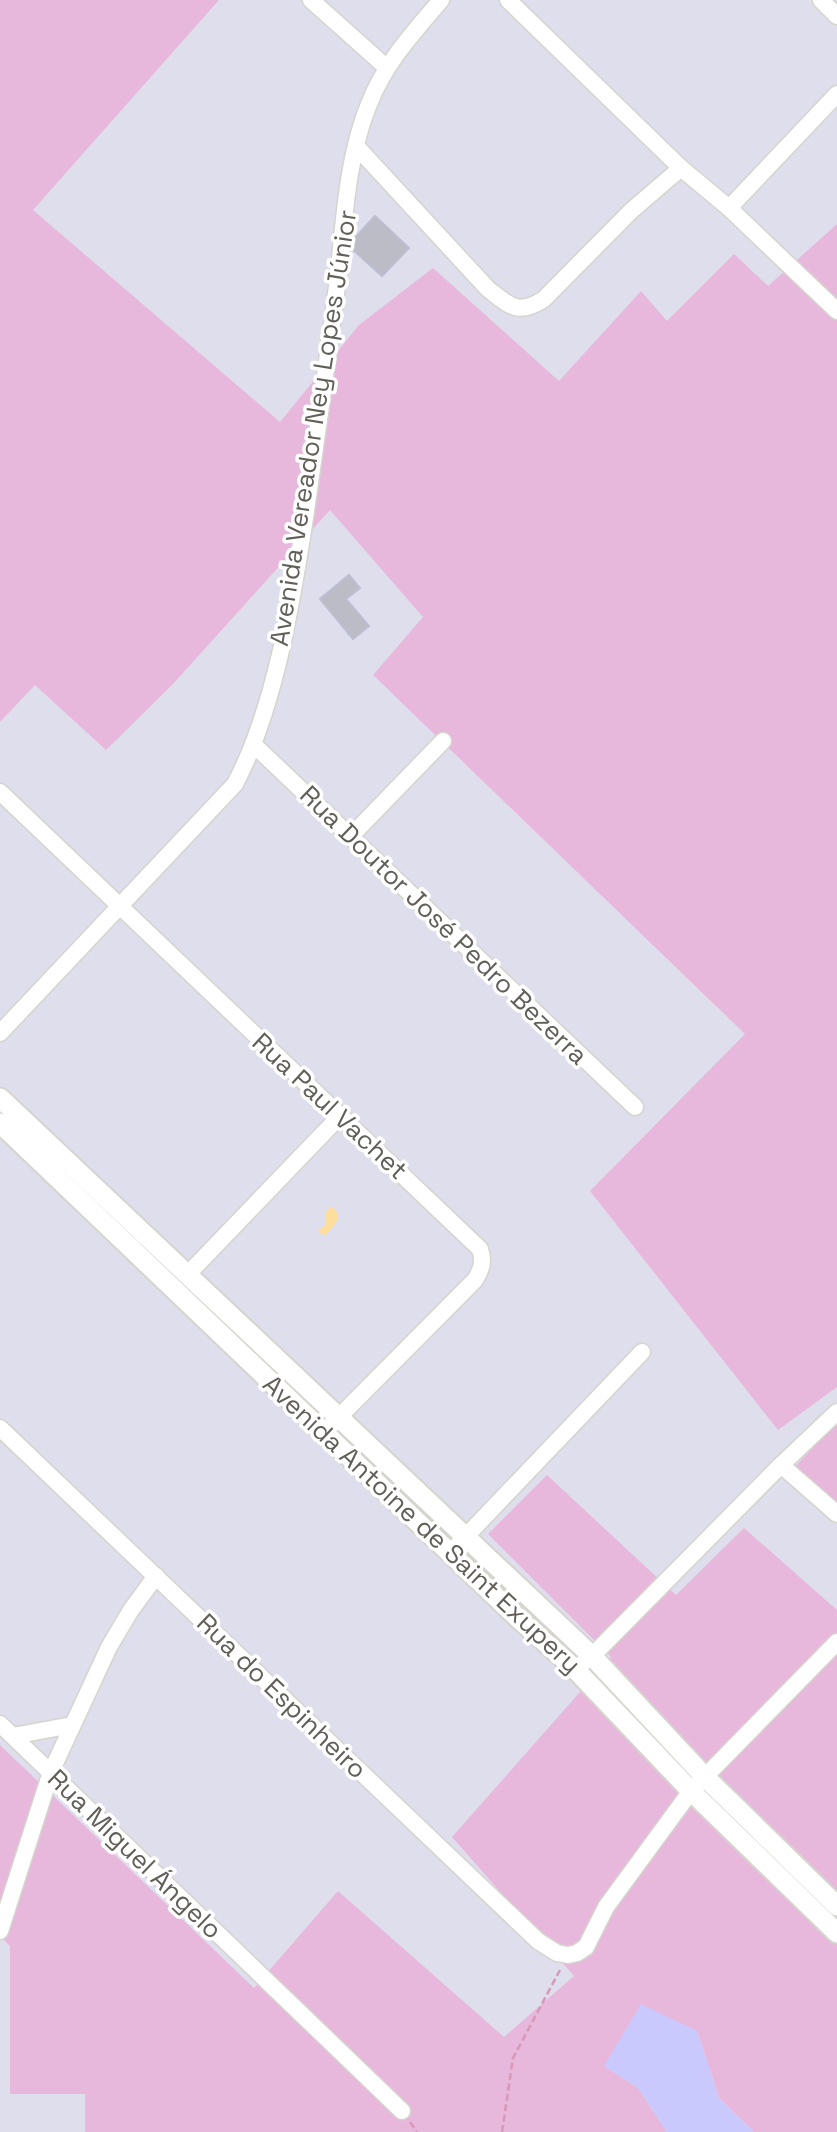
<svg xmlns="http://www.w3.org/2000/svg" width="837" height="2132" font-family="'Space Grotesk',sans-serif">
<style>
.green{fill:#e7b8dc}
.sand{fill:#c9c9fd}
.water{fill:#ffde9c}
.building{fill:#bcbcc7;stroke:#bcbed2;stroke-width:2}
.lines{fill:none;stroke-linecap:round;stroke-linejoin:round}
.minor-casing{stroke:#d5d4cd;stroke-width:19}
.tertiary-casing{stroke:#d5d4cd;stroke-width:23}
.path{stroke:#d899b9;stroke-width:2.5;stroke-dasharray:7 3.5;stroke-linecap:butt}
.minor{stroke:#fff;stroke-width:16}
.tertiary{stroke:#fff;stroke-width:19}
.labels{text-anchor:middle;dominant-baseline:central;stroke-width:7;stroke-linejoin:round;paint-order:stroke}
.street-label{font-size:26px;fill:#615f58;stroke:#fff}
</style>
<rect width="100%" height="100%" fill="#dfdeed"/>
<g class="green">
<polygon points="0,0 219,0 33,210 280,422 359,325 433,268 559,381 641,291 667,321 734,254 768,286 837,224 837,1387 778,1430 590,1191 745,1034 373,675 423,617 330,510 173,684 106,750 35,685 0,722"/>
<polygon points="837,1422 837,1516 790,1472"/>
<polygon points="547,1475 676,1595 744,1528 837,1610 837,2132 754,2132 719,2098 697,2031 604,2066 638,2088 667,2132 85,2132 85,2094 10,2094 10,1946 0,1936 0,1745 254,1988 338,1891 504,2037 574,1976 452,1837 611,1657 488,1534"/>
</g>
<polygon class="sand" points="641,2004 697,2031 719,2098 754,2132 667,2132 638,2088 604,2066"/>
<polygon class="water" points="331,1206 337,1212 338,1220 325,1236 318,1231 326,1224 325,1214"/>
<g class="building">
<polygon points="375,216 409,248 382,276 351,248 352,241"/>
<polygon points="349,575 360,588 346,599 369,626 353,639 320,599"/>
</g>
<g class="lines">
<g class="minor-casing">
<g id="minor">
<polyline points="311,0 386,67"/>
<polyline points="508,0 681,168 729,208 837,311"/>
<polyline points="821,0 837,16"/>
<path d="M356,146L488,289C510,306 518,316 544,299L631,211L681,168"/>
<polyline points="729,208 837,94"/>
<polyline points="253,744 635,1107"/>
<path d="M0,792L480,1249C484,1261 482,1269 475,1280L324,1432"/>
<polyline points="351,836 443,741"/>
<path d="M0,1033L235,784C275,708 292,602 305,518C316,441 327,364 337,286C344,226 346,160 369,104C385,63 413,33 441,0"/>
<polyline points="188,1274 340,1116"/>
<polyline points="0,1428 538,1941 557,1953 568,1955 577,1953 586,1947 606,1907 691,1791 837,1642"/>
<polyline points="781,1465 837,1514"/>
<polyline points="450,1553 642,1352"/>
<polyline points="575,1669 592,1656 781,1465 837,1412"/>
<polyline points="0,1724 402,2111"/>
<polyline points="13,1736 72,1725"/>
<polyline points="0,1931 51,1772 109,1647 131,1610 156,1576"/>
</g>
</g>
<g class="tertiary-casing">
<g id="tertiary">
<polyline points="0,1098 592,1656 704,1776 837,1906"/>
<polyline points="0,1123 520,1620 575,1669 691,1791 837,1933"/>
</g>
</g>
<g class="path">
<polyline points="410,2122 417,2132"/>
<polyline points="502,2132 513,2058 560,1970"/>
</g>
<use href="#minor" class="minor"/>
<use href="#tertiary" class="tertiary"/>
</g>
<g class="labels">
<g class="street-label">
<text transform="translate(313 428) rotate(-81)">Avenida Vereador Ney Lopes Júnior</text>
<text transform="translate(444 925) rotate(44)">Rua Doutor José Pedro Bezerra</text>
<text transform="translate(330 1106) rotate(43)">Rua Paul Vachet</text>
<text transform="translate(422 1524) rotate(43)">Avenida Antoine de Saint Exupery</text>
<text transform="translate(282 1696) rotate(44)">Rua do Espinheiro</text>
<text transform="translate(135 1854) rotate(44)">Rua Miguel Ángelo</text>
</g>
</g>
</svg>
